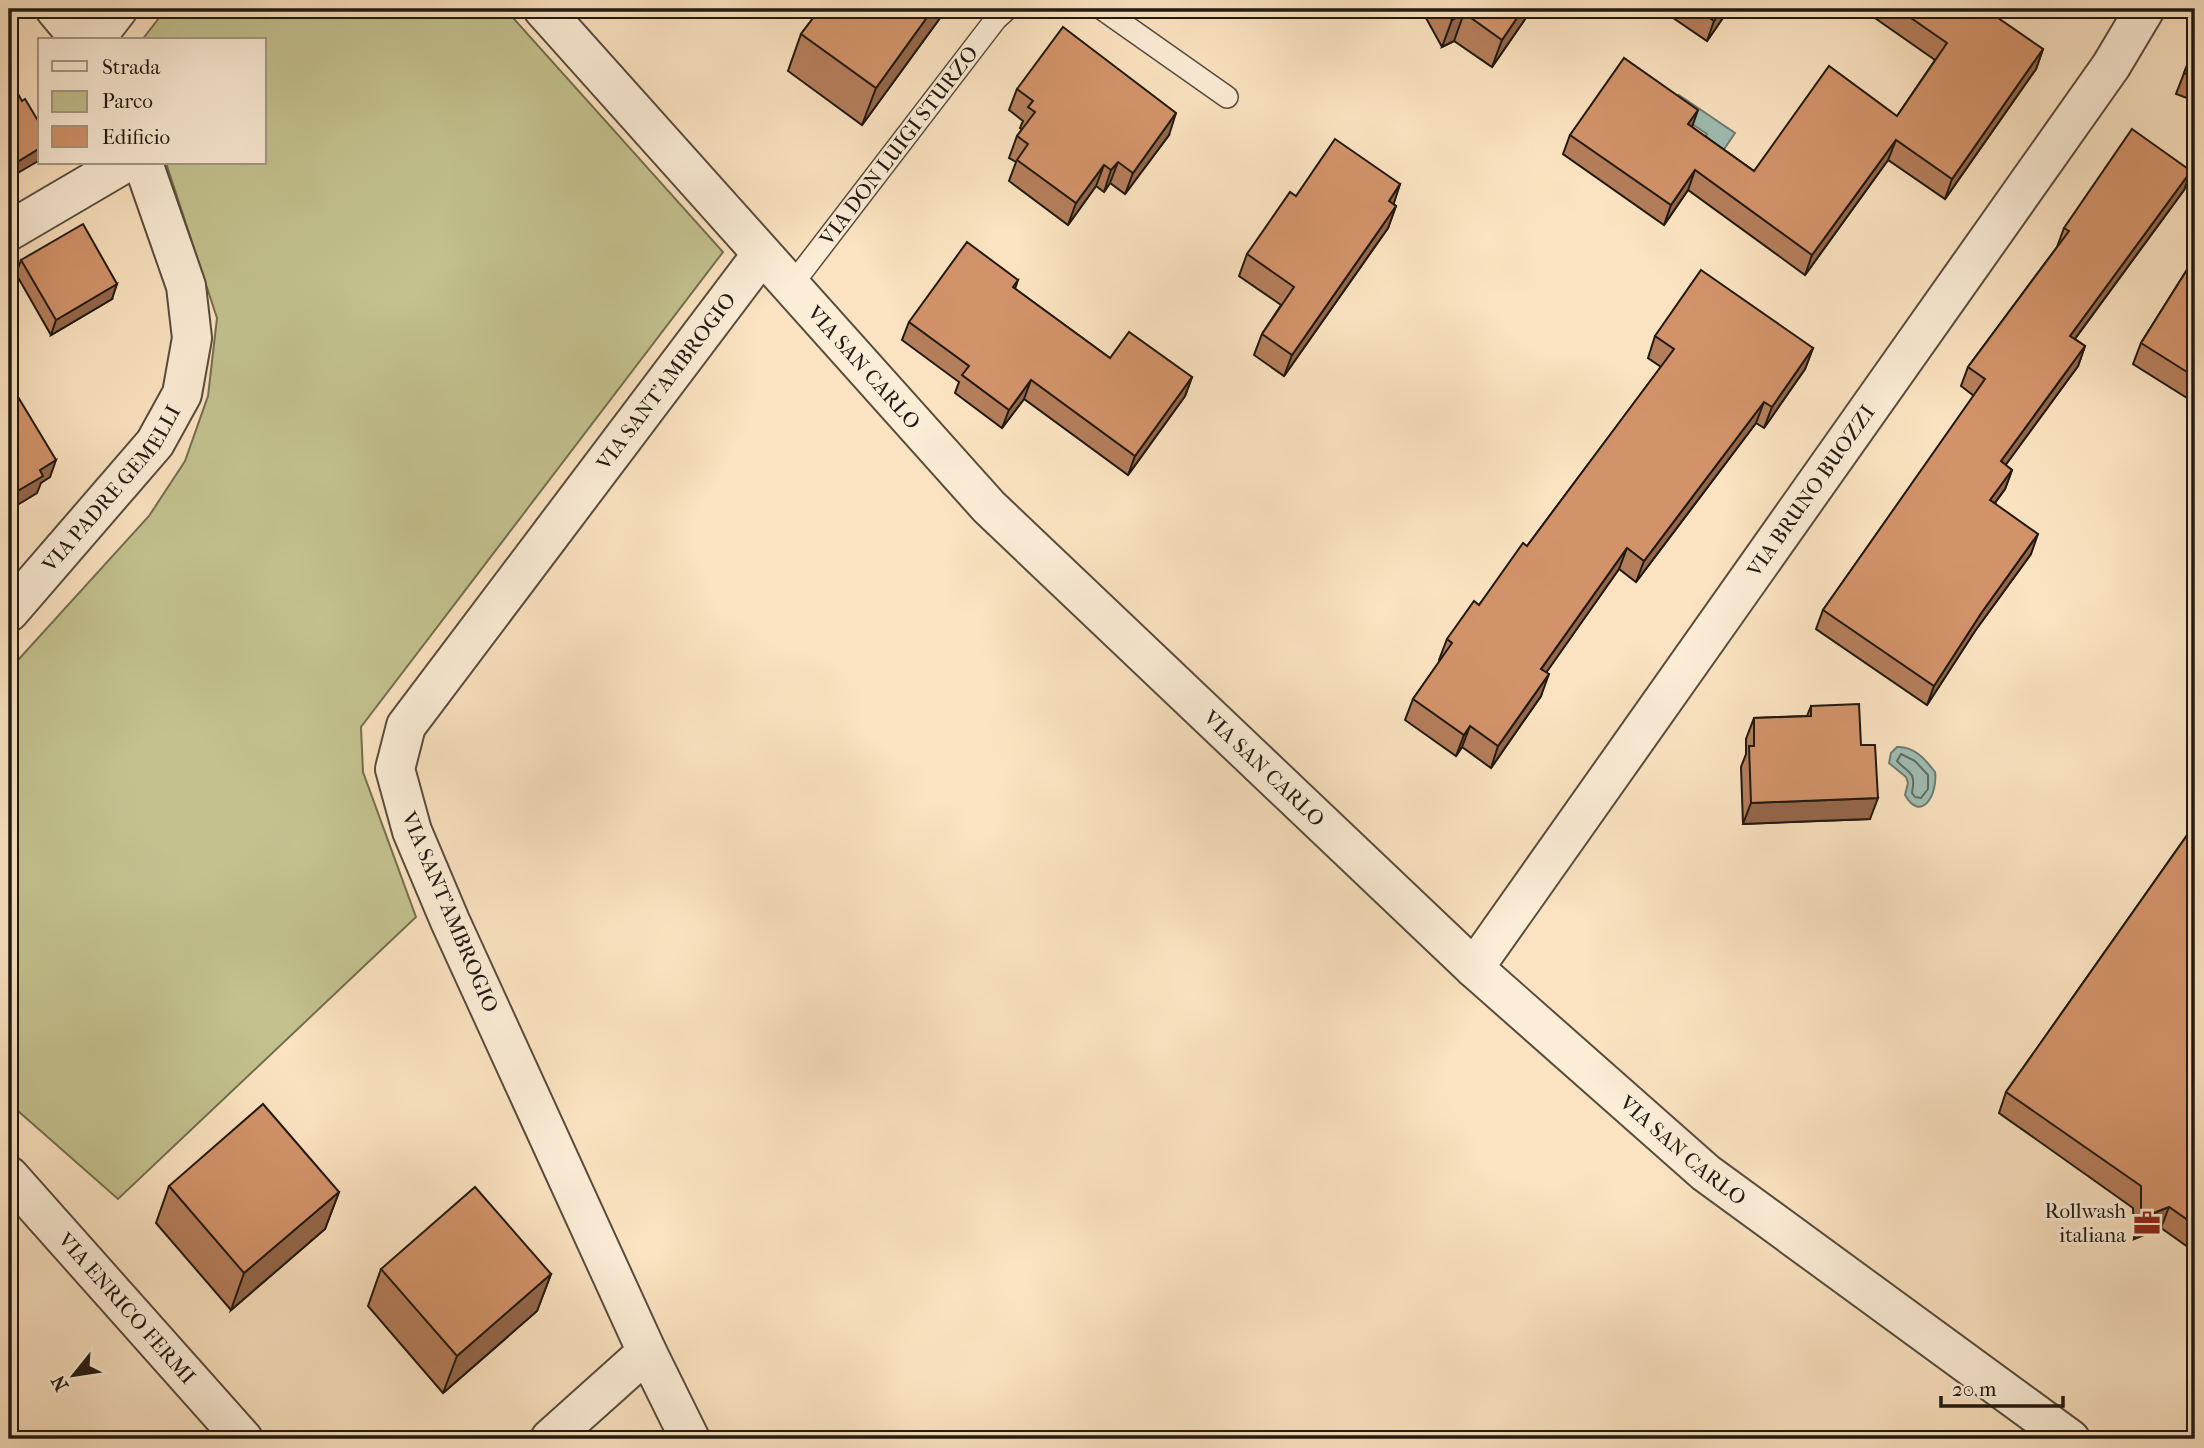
<svg xmlns="http://www.w3.org/2000/svg" width="2204" height="1448" font-family="'IM FELL French Canon',serif">
<style>
.green{fill:#c3c28f;stroke:#726e50;stroke-width:2}
.water{fill:#9fbeb4;stroke:#6d7c73;stroke-width:2}
.lines{fill:none;stroke-linecap:round;stroke-linejoin:round}
.shore{stroke:#606c62;stroke-width:2}
.lane-casing{stroke:#584c3d;stroke-width:24}
.street-casing{stroke:#584c3d;stroke-width:42}
.lane{stroke:#fcedd7;stroke-width:21}
.street{stroke:#fcedd7;stroke-width:38}
.wall{fill:#b57e5b;stroke:#211911;stroke-width:2}
.shaded-wall{fill:#94674a;stroke:#211911;stroke-width:2}
.building{fill:#d3936a;stroke:#211911;stroke-width:2}
.labels{text-anchor:middle;dominant-baseline:central;stroke-width:6;stroke-linejoin:round;paint-order:stroke}
.street-label{font-size:21px;fill:#211911;stroke:#fcedd7}
.poi-label{font-size:21px;fill:#211911;stroke:#fcedd7;text-anchor:end}
</style>
<rect width="100%" height="100%" fill="#fbe3c1"/>
<filter id="stains"><feTurbulence type="fractalNoise" baseFrequency=".00286" numOctaves="4"/><feColorMatrix values="0 0 0 0 .2 0 0 0 0 .09 0 0 0 0 .02 0 0 0 .5 -.17"/></filter>
<radialGradient id="worn" r=".72"><stop offset=".6" stop-color="#630" stop-opacity="0"/><stop offset="1" stop-color="#630" stop-opacity=".3"/></radialGradient>
<polygon class="green" points="166,9 505,9 723,252 361,727 363,772 416,917 118,1199 9,1103 9,670 149,516 185,461 208,396 217,318 166,163 264,163 264,40 142,40"/>
<g class="water">
<polygon points="1679,95 1735,133 1716,161 1698,149 1707,134 1670,109"/>
<path d="M1897,747C1914,746 1925,759 1935,772C1938,795 1921,823 1905,795L1908,783L1906,777L1889,763L1891,753Z"/>
</g>
<g class="lines">
<path class="shore" d="M1901,754L1915,761L1928,775V789L1921,798L1915,797L1912,793C1916,771 1910,775 1897,761Z"/>
<g class="lane-casing">
<g id="lane">
<polyline points="1102,9 1227,97"/>
<path id="s1" d="M791,286L996,19L1007,9"/>
</g>
</g>
<g class="street-casing">
<g id="street">
<polyline points="55,9 81,40"/>
<path id="s2" d="M543,9L989,507L1474,968L1706,1173L2070,1439"/>
<polyline points="94,40 118,9"/>
<polyline points="9,231 125,163"/>
<path id="s3" d="M9,612L155,443L182,394L192,338L186,286L143,163"/>
<path id="s4" d="M1474,968L2111,66L2145,9"/>
<path id="s5" d="M9,1176L243,1439"/>
<polyline points="550,1439 647,1352"/>
<path id="s6" d="M690,1439L647,1352L450,921L412,831L395,769L406,726L762,254"/>
</g>
</g>
<use href="#lane" class="lane"/>
<use href="#street" class="street"/>
</g>
<g class="wall">
<polygon points="820,9 943,9 940,18 862,125 788,71 801,34"/>
<polygon points="1421,9 1532,9 1492,67 1454,41 1442,47"/>
<polygon points="1660,9 1729,9 1707,41"/>
<polygon points="1862,9 1961,9 1968,14 2043,49 2036,69 1945,199 1888,160 1805,275 1688,190 1664,225 1563,154 1570,135 1692,127 1754,171 1897,116 1935,60"/>
<polygon points="2195,45 2195,101 2176,94"/>
<polygon points="1017,89 1169,135 1125,194 1110,183 1104,192 1096,186 1068,225 1009,181 1016,162 1009,158 1017,136 1022,129 1020,128 1023,121 1009,110"/>
<polygon points="2191,171 2184,190 2075,339 2085,346 2078,366 2005,465 2012,470 2005,489 1995,503 2031,554 1975,631 1927,705 1816,629 1823,610 1974,396 1961,386 1968,367 2057,247 2064,228"/>
<polygon points="1400,184 1393,204 1396,206 1388,228 1284,376 1254,355 1262,334 1281,305 1239,276 1247,254 1296,196"/>
<polygon points="2195,257 2195,403 2133,364 2141,343"/>
<polygon points="21,260 112,299 51,335 16,274"/>
<polygon points="1018,280 1015,289 1110,358 1192,377 1185,396 1128,475 1024,399 1002,428 955,393 959,382 902,340 909,322"/>
<polygon points="1655,336 1813,348 1805,369 1764,428 1756,423 1636,582 1619,569 1546,672 1541,696 1491,768 1462,747 1456,756 1405,720 1413,699 1440,661 1439,660 1447,639 1479,605 1527,546 1661,367 1648,358"/>
<polygon points="1811,706 1861,745 1870,819 1743,824 1741,767 1746,754 1746,739 1754,718 1807,716"/>
<polygon points="2195,824 2195,1252 2161,1228 2134,1239 2133,1208 1999,1113 2006,1092"/>
<polygon points="169,1186 339,1192 325,1229 231,1310 156,1223"/>
<polygon points="381,1269 551,1274 537,1311 443,1393 368,1306"/>
</g>
<g class="shaded-wall">
<polygon points="933,9 943,9 940,18 862,125 876,88"/>
<polygon points="1523,9 1532,9 1492,67 1502,40"/>
<polygon points="1723,9 1729,9 1707,41 1714,21"/>
<polygon points="1464,13 1454,41 1442,47 1452,20"/>
<polygon points="2043,49 2036,69 1945,199 1952,179"/>
<polygon points="1698,110 1691,130 1688,124"/>
<polygon points="1176,113 1169,135 1125,194 1133,173"/>
<polygon points="1896,140 1888,160 1805,275 1812,255"/>
<polygon points="40,148 40,160 9,178 9,167"/>
<polygon points="1118,162 1110,183 1104,192 1111,170"/>
<polygon points="1104,165 1096,186 1068,225 1076,203"/>
<polygon points="1695,170 1688,190 1664,225 1671,205"/>
<polygon points="2191,171 2184,190 2063,355 2070,336"/>
<polygon points="1400,184 1393,206 1389,201"/>
<polygon points="1396,206 1388,228 1284,376 1292,355"/>
<polygon points="117,284 112,299 51,335 56,320"/>
<polygon points="2085,346 2078,366 1994,481 2001,461"/>
<polygon points="1813,348 1805,369 1764,428 1772,407"/>
<polygon points="1192,377 1185,396 1128,475 1135,456"/>
<polygon points="1031,380 1024,399 1002,428 1009,410"/>
<polygon points="1764,402 1756,423 1636,582 1644,561"/>
<polygon points="56,460 50,477 41,483 37,493 9,510 9,496 40,470"/>
<polygon points="2012,470 2005,489 1983,519 1990,500"/>
<polygon points="2038,534 2031,554 1975,631 1927,705 1934,686 1982,612"/>
<polygon points="1627,548 1619,569 1534,690 1541,669"/>
<polygon points="1549,674 1541,696 1491,768 1498,746"/>
<polygon points="1470,726 1462,747 1456,756 1464,735"/>
<polygon points="1878,798 1870,819 1743,824 1751,803"/>
<polygon points="339,1192 325,1229 231,1310 244,1273"/>
<polygon points="2169,1207 2161,1228 2134,1239 2141,1218"/>
<polygon points="551,1274 537,1311 443,1393 457,1356"/>
</g>
<g class="building">
<polygon points="820,9 933,9 876,88 801,34"/>
<polygon points="1446,9 1523,9 1502,40 1464,13 1452,20"/>
<polygon points="1696,9 1723,9 1714,21"/>
<polygon points="1898,9 1961,9 1968,14 1971,9 1985,9 2043,49 1952,179 1896,140 1812,255 1695,170 1671,205 1570,135 1624,58 1698,110 1688,124 1754,171 1829,66 1897,116 1947,43"/>
<polygon points="1063,27 1176,113 1133,173 1118,162 1111,170 1104,165 1076,203 1017,160 1028,144 1017,136 1035,112 1028,107 1033,101 1017,89"/>
<polygon points="2195,45 2195,77 2184,73"/>
<polygon points="9,78 22,101 25,99 40,124 40,148 9,167"/>
<polygon points="2132,129 2191,171 2070,336 2085,346 2001,461 2012,470 1990,500 2038,534 1982,612 1934,686 1823,610 1985,379 1968,367 2069,231 2064,228"/>
<polygon points="1335,139 1400,184 1389,201 1396,206 1292,355 1262,334 1294,287 1247,254 1290,192 1296,196"/>
<polygon points="83,224 117,284 56,320 21,260"/>
<polygon points="967,242 1018,280 1013,287 1110,358 1129,332 1192,377 1135,456 1031,380 1009,410 962,375 969,366 909,322"/>
<polygon points="2195,257 2195,377 2141,343"/>
<polygon points="1701,270 1813,348 1772,407 1764,402 1644,561 1627,548 1541,669 1549,674 1498,746 1470,726 1464,735 1413,699 1452,643 1447,639 1474,601 1479,605 1523,543 1527,546 1674,349 1655,336"/>
<polygon points="9,382 56,460 40,470 43,476 9,496"/>
<polygon points="1859,704 1861,745 1875,745 1878,798 1751,803 1749,746 1754,746 1754,718 1811,716 1811,706"/>
<polygon points="2195,824 2195,1225 2169,1207 2141,1218 2141,1186 2006,1092"/>
<polygon points="263,1104 339,1192 244,1273 169,1186"/>
<polygon points="475,1187 551,1274 457,1356 381,1269"/>
</g>
<defs>
<g id="office-bare" transform="scale(2.1)"><path d="M-6-3h4V-5.5h4V-3h4V5H-6ZM-1-4.5V-3h2v-1.5ZM-6 0V1H6V0Z" fill="#8f2418" stroke="#fcedd7" stroke-width="2.5" paint-order="stroke"/></g>
</defs>
<g fill-rule="evenodd">
<use href="#office-bare" x="2147" y="1223"/>
</g>
<g class="labels">
<g class="street-label">
<text stroke="none"><textPath href="#s1" startOffset="177">VIA DON LUIGI STURZO</textPath></text>
<text stroke="none"><textPath href="#s2" startOffset="481">VIA SAN CARLO</textPath></text>
<text stroke="none"><textPath href="#s6" startOffset="1209">VIA SANT'AMBROGIO</textPath></text>
<text stroke="none"><textPath href="#s3" startOffset="161">VIA PADRE GEMELLI</textPath></text>
<text stroke="none"><textPath href="#s4" startOffset="584">VIA BRUNO BUOZZI</textPath></text>
<text stroke="none"><textPath href="#s2" startOffset="1048">VIA SAN CARLO</textPath></text>
<text transform="translate(450 912) rotate(67)">VIA SANT'AMBROGIO</text>
<text stroke="none"><textPath href="#s2" startOffset="1615">VIA SAN CARLO</textPath></text>
<text stroke="none"><textPath href="#s5" startOffset="177">VIA ENRICO FERMI</textPath></text>
</g>
<g class="poi-label">
<text x="2126" y="1211">Rollwash<tspan x="2126" dy="24">italiana</tspan></text>
</g>
</g>
<rect width="2204" height="1448" fill="none" stroke="#fbe3c1" stroke-width="35"/>
<rect x="10" y="10" width="2183" height="1427" fill="none" stroke="#211911" stroke-width="3.5"/>
<rect x="18" y="18" width="2169" height="1413" fill="none" stroke="#211911" stroke-width="2"/>
<rect x="38" y="38" width="228" height="126" fill="#fcedd7" stroke="#a49888" stroke-width="2"/>
<rect x="52" y="61" width="35" height="10" fill="#fcedd7" stroke="#a49888" stroke-width="2"/>
<text x="102" y="74" font-size="21" fill="#211911">Strada</text>
<rect x="52" y="91" width="35" height="21" fill="#c3c28f" stroke="#a49888" stroke-width="2"/>
<text x="102" y="108" font-size="21" fill="#211911">Parco</text>
<rect x="52" y="126" width="35" height="21" fill="#d3936a" stroke="#a49888" stroke-width="2"/>
<text x="102" y="144" font-size="21" fill="#211911">Edificio</text>
<g transform="translate(74 1375) rotate(240)" stroke="#fcedd7" stroke-width="5" paint-order="stroke">
<path d="M0-5L12 26L0 18L-12 26Z" fill="#211911"/>
<text y="-10" font-size="19" font-weight="bold" text-anchor="middle" fill="#211911">N</text>
</g>
<path d="M1941 1396v10h122v-10" fill="none" stroke="#211911" stroke-width="3.5"/>
<text x="1952" y="1396" font-size="21" fill="#211911" stroke="#fcedd7" stroke-width="5" paint-order="stroke">20 m</text>
<rect width="100%" height="100%" filter="url(#stains)"/>
<rect width="100%" height="100%" fill="url(#worn)"/>
</svg>
